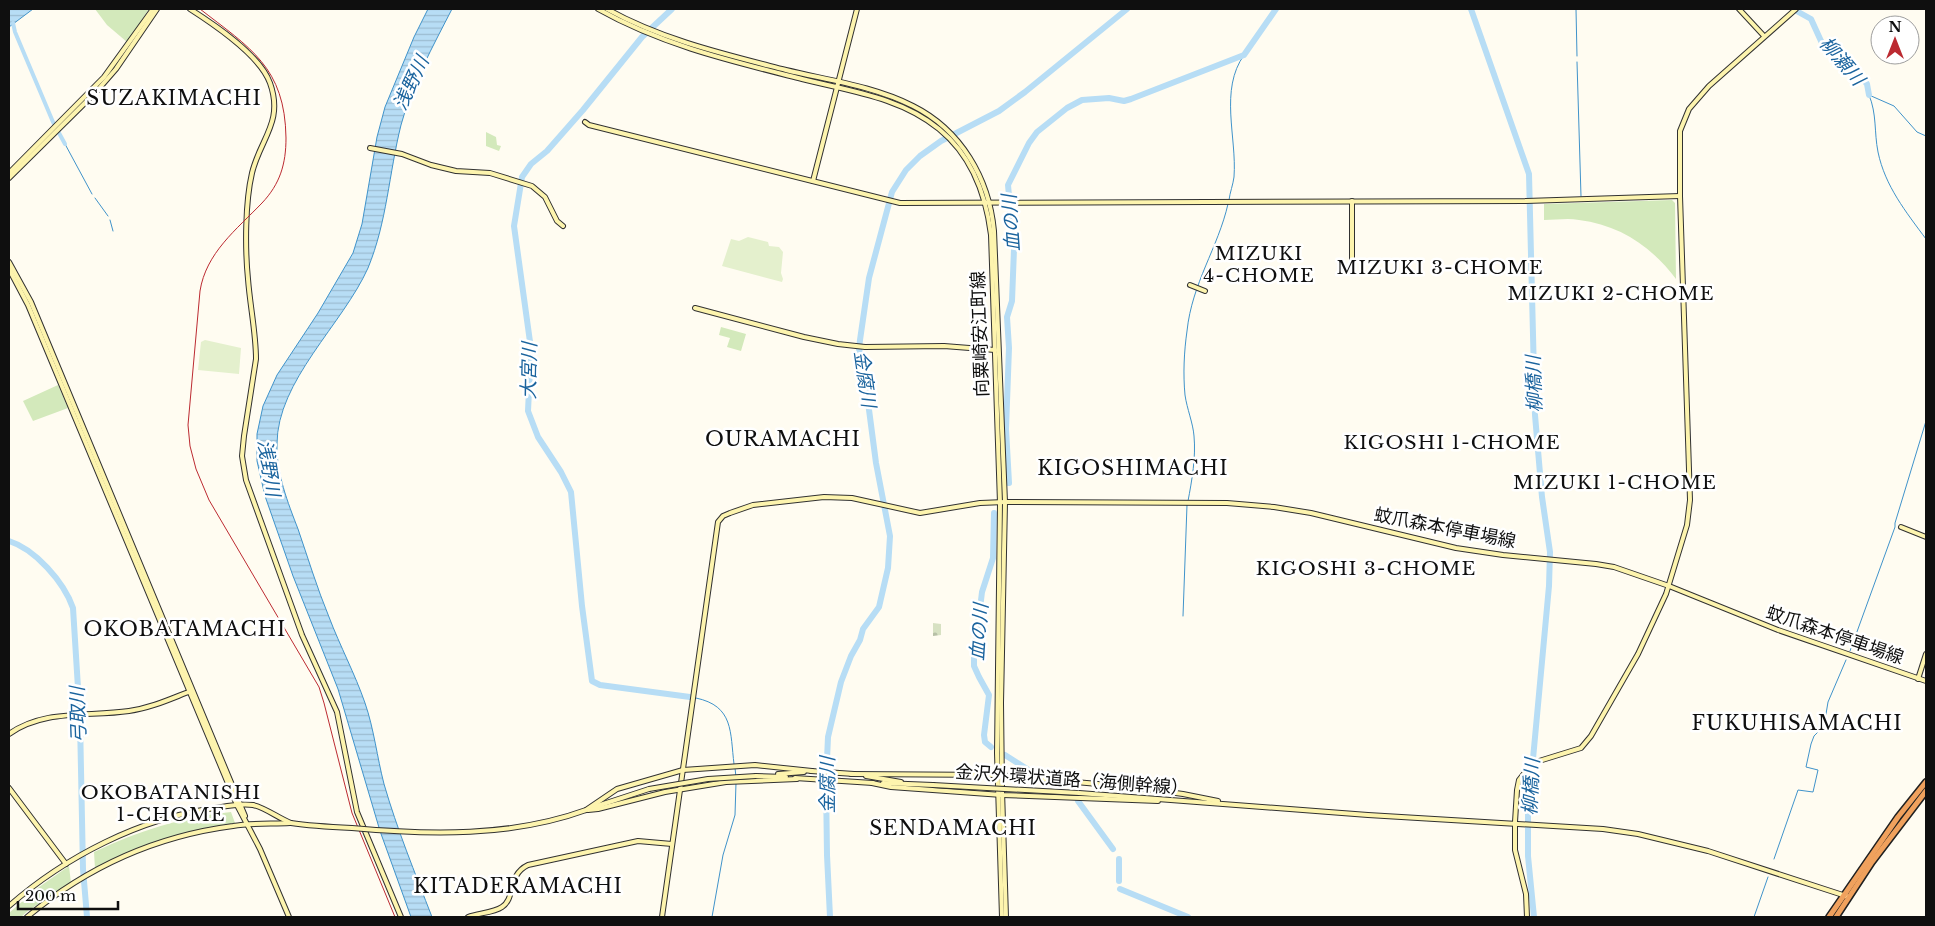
<svg xmlns="http://www.w3.org/2000/svg" width="1935" height="926" font-family="'Libre Baskerville','Noto Sans JP',serif">
<style>
.green{fill:#d3e9bb}
.cemetery{fill:url(#cemetery-stones)}
.pitch{fill:#e4f0cd}
.water{fill:url(#water-rules);stroke:#4093ca}
.lines{fill:none;stroke-linecap:round;stroke-linejoin:round}
.stream{stroke:#4093ca;stroke-width:1}
.canal{stroke:#b7ddf5;stroke-width:4}
.river{stroke:#b7ddf5;stroke-width:6}
.secondary-casing{stroke:#313131;stroke-width:6}
.highway-casing{stroke:#202020;stroke-width:8}
.secondary{stroke:#fdf4ae;stroke-width:4}
.highway{stroke:#f0a15d;stroke-width:5}
.rail{stroke:#bc2a31;stroke-width:1}
.secondary-bridge-casing{stroke:#313131;stroke-width:6;stroke-linecap:butt}
.secondary-bridge{stroke:#fdf4ae;stroke-width:4}
.labels{text-anchor:middle;dominant-baseline:central;stroke-width:5;stroke-linejoin:round;paint-order:stroke}
.street-label{font-size:18px;fill:#0f0f0f;stroke:#fff}
.water-label{font-size:19px;font-style:italic;fill:#1b649e;stroke:#fff}
.neighbourhood-label{font-size:19px;letter-spacing:1px;fill:#0f0f0f;stroke:#fff}
.quarter-label{font-size:20px;letter-spacing:1px;fill:#0f0f0f;stroke:#fff}
</style>
<defs>
<pattern id="cemetery-stones" width="16" height="16" patternUnits="userSpaceOnUse" patternTransform="scale(1.25)"><rect width="16" height="16" fill="#d7e1c2"/><path d="M2 7V4a2 2 0 0 1 4 0v3zM10 15v-3a2 2 0 0 1 4 0v3z" fill="#b7c0a6"/></pattern>
<pattern id="water-rules" width="6" height="5" patternUnits="userSpaceOnUse" patternTransform="scale(1.25)"><rect width="6" height="5" fill="#b7ddf5"/><path d="M0 2.5h6" fill="none" stroke="#9cbcd1"/></pattern>
</defs>
<rect width="100%" height="100%" fill="#fffcf1"/>
<g class="green">
<polygon points="95,9 149,9 127,42 107,25"/>
<polygon points="486,132 496,137 497,145 501,146 499,151 486,146"/>
<path d="M1672,200L1675,203L1676,279C1652,247 1620,225 1579,220C1568,218 1556,220 1544,220V204Z"/>
<polygon points="721,327 746,334 741,351 727,347 730,338 719,335"/>
<polygon points="58,385 68,408 33,421 23,401"/>
<path d="M231,812L235,823C182,832 143,844 95,869L94,852C138,831 182,817 231,812Z"/>
<polygon points="69,866 71,883 29,910 21,917 9,917 9,913 39,887"/>
</g>
<polygon class="cemetery" points="933,623 941,624 941,635 933,636"/>
<g class="pitch">
<polygon points="748,237 768,242 769,246 779,247 783,252 781,273 783,279 782,282 722,266 731,239 739,241"/>
<polygon points="205,340 241,348 239,374 198,370 201,342"/>
</g>
<g class="water">
<polygon points="9,9 33,9 9,27"/>
<path d="M428,9H452C433,46 412,84 401,125C389,173 387,222 368,268C343,324 277,381 277,444C276,473 288,503 298,529C308,558 317,588 329,617C340,646 355,674 365,703C374,729 377,757 384,784C397,829 415,873 432,917H411L380,831L338,689L293,576L265,496L257,461V434L263,406L277,375L318,313L353,253L362,224L377,137L385,107L414,37Z"/>
</g>
<g class="lines">
<g class="stream">
<polyline points="1576,9 1577,56"/>
<polyline points="1577,62 1581,196"/>
<path d="M1869,95C1877,114 1874,132 1878,152C1885,186 1906,212 1926,239"/>
<polyline points="1869,95 1894,106 1917,132 1926,136"/>
<polyline points="65,144 92,194"/>
<polyline points="95,198 108,216"/>
<path d="M1229,200C1230,192 1233,185 1234,177C1237,137 1219,90 1244,55"/>
<polyline points="110,220 113,231"/>
<path d="M1188,501C1192,480 1196,457 1194,436C1193,423 1187,409 1185,395C1183,374 1184,352 1187,331C1192,283 1218,248 1228,204"/>
<polyline points="1183,616 1187,505"/>
<polyline points="1850,651 1895,527 1895,523 1926,421"/>
<path d="M696,698C734,706 730,732 734,764"/>
<polyline points="735,768 736,777"/>
<polyline points="1774,859 1798,790 1813,792 1818,770 1806,767 1811,744 1814,736 1824,726 1828,702 1846,660"/>
<polyline points="712,917 723,855 735,815 736,783"/>
<polyline points="1754,917 1768,877"/>
</g>
<polyline class="canal" points="13,23 15,32 53,122 65,144"/>
<g class="river">
<polyline points="672,9 642,37 583,110 547,151 531,164 522,177 514,226 531,349 528,411 538,437 561,472 571,492 582,606 592,681 600,685 690,697"/>
<polyline points="1471,9 1529,174 1535,415 1542,497 1550,552 1549,586 1528,813 1528,856 1534,917"/>
<polyline points="1793,9 1811,19 1821,41 1839,63 1862,78 1867,84 1869,95"/>
<polyline points="1009,483 1006,429 1009,348 1007,317 1012,301 1014,249 1008,185 1029,143 1037,132 1067,108 1082,100 1109,98 1124,101 1131,99 1244,55 1276,9"/>
<path d="M9,541C35,549 64,582 73,608L80,720L83,869L87,917"/>
<polyline points="991,747 985,742 984,735 989,695 979,677 974,666 974,658 982,592 993,558 994,513"/>
<polyline points="1005,755 1035,774 1064,776"/>
<polyline points="1078,801 1113,849"/>
<polyline points="1119,859 1119,881"/>
<polyline points="1120,889 1188,917"/>
<polyline points="830,917 827,855 826,782 828,737 841,682 851,656 860,640 863,629 879,607 888,568 890,536 876,463 863,364 859,349 860,340 869,278 892,192 906,170 920,156 941,141 999,111 1025,92 1127,9"/>
</g>
<g class="secondary-casing">
<g id="secondary">
<path d="M190,9C215,25 260,55 270,83C284,122 260,139 252,173C245,203 245,249 248,279C250,306 256,333 256,359L244,436L242,456L246,480L302,635L337,712L357,812L401,917"/>
<path d="M598,9C662,45 731,61 802,79C849,91 900,97 939,129C971,155 986,195 991,235L1000,503L997,753L1002,917"/>
<path d="M607,9C663,40 724,54 786,70C827,80 874,86 913,106C961,130 989,178 994,231L1005,502L1001,703L1002,790L1006,917"/>
<polyline points="1739,9 1764,36"/>
<polyline points="585,122 589,125 900,203 1526,201 1680,196"/>
<polyline points="370,148 402,154 431,165 456,171 490,173 532,186 545,197 557,221 563,226"/>
<polyline points="9,173 104,77 153,9"/>
<polyline points="9,178 96,92 116,69 157,9"/>
<polyline points="813,181 857,9"/>
<polyline points="1352,201 1352,269"/>
<polyline points="9,262 31,302 245,816"/>
<polyline points="9,269 28,305 237,805 260,849 289,917"/>
<polyline points="1190,285 1205,291"/>
<polyline points="695,308 804,337 838,344 865,347 944,346 995,350"/>
<polyline points="1901,527 1926,537"/>
<polyline points="1918,679 1926,654"/>
<path d="M9,734C44,709 88,717 129,711C151,708 170,699 191,691"/>
<polyline points="811,771 854,774"/>
<polyline points="778,774 804,772"/>
<polyline points="851,774 997,775 1132,787 1183,794 1218,801"/>
<polyline points="756,776 786,777"/>
<polyline points="866,776 901,782"/>
<polyline points="795,778 873,783"/>
<polyline points="872,783 891,787 1002,795 1158,801"/>
<polyline points="883,783 933,785"/>
<polyline points="9,788 66,864"/>
<polyline points="1079,793 1368,815 1603,829 1638,834 1708,851 1849,897"/>
<polyline points="594,807 649,789"/>
<polyline points="586,810 617,789 683,770 755,765 812,771"/>
<polyline points="588,810 598,809 665,792 726,782 797,779"/>
<path d="M9,906C65,857 140,818 215,808C227,806 240,803 253,805C266,808 278,818 291,823"/>
<path d="M27,917C86,868 156,836 233,826C251,823 271,824 290,823"/>
<path d="M468,917C478,913 493,913 502,907C516,898 507,875 528,865L638,841L672,844"/>
<polyline points="662,917 718,522 723,516 730,513 753,505 824,497 852,498 920,513 980,503 1005,502 1227,503 1274,507 1311,513 1456,548 1503,555 1596,564 1614,567 1669,586 1778,630 1926,681"/>
<polyline points="1527,917 1526,894 1515,850 1515,822 1517,790 1519,780 1530,766 1539,761 1581,748 1591,736 1638,654 1666,594 1687,525 1690,500 1680,196 1680,131 1689,109 1709,86 1796,9"/>
</g>
</g>
<g class="highway-casing">
<g id="highway">
<polyline points="1829,917 1898,817 1926,782"/>
<polyline points="1836,917 1872,862 1926,791"/>
</g>
</g>
<use href="#secondary" class="secondary"/>
<use href="#highway" class="highway"/>
<path class="rail" d="M200,9C250,48 285,67 286,138C286,164 280,184 262,203C236,230 206,253 200,291L188,425L190,446L196,469L209,500L319,687L324,703L352,813L395,917"/>
<g class="secondary-bridge-casing">
<g id="secondary-bridge">
<polyline points="933,785 1079,793"/>
<polyline points="649,789 708,779 756,776"/>
<path d="M291,823C311,826 331,827 352,828C429,835 512,837 586,810"/>
</g>
</g>
<use href="#secondary-bridge" class="secondary-bridge"/>
</g>
<g class="labels">
<g class="street-label">
<text transform="translate(980 334) rotate(-92)">向粟崎安江町線</text>
<text transform="translate(1445 528) rotate(11)">蚊爪森本停車場線</text>
<text transform="translate(1835 635) rotate(19)">蚊爪森本停車場線</text>
<text transform="translate(1072 780) rotate(4)">金沢外環状道路（海側幹線）</text>
</g>
<g class="water-label">
<text transform="translate(1842 61) rotate(49)">柳瀬川</text>
<text transform="translate(411 83) rotate(-65)">浅野川</text>
<text transform="translate(1011 223) rotate(-94)">血の川</text>
<text transform="translate(529 371) rotate(-89)">大宮川</text>
<text transform="translate(865 379) rotate(82)">金腐川</text>
<text transform="translate(1534 384) rotate(-92)">柳橋川</text>
<text transform="translate(269 468) rotate(81)">浅野川</text>
<text transform="translate(979 632) rotate(-86)">血の川</text>
<text transform="translate(78 715) rotate(-92)">弓取川</text>
<text transform="translate(827 785) rotate(-90)">金腐川</text>
<text transform="translate(1531 787) rotate(-87)">柳橋川</text>
</g>
<g class="neighbourhood-label">
<text x="1259" y="253">MIZUKI<tspan x="1259" dy="22">4-CHOME</tspan></text>
<text x="1440" y="267">MIZUKI 3-CHOME</text>
<text x="1611" y="293">MIZUKI 2-CHOME</text>
<text x="1452" y="442">KIGOSHI 1-CHOME</text>
<text x="1615" y="482">MIZUKI 1-CHOME</text>
<text x="1366" y="568">KIGOSHI 3-CHOME</text>
<text x="171" y="792">OKOBATANISHI<tspan x="171" dy="22">1-CHOME</tspan></text>
</g>
<g class="quarter-label">
<text x="174" y="98">SUZAKIMACHI</text>
<text x="783" y="439">OURAMACHI</text>
<text x="1133" y="468">KIGOSHIMACHI</text>
<text x="185" y="629">OKOBATAMACHI</text>
<text x="1797" y="723">FUKUHISAMACHI</text>
<text x="953" y="828">SENDAMACHI</text>
<text x="518" y="886">KITADERAMACHI</text>
</g>
</g>
<rect width="1935" height="926" fill="none" stroke="#0f0f0f" stroke-width="20"/>
<g transform="translate(1895 40)"><circle r="24" fill="#ffffff" stroke="#9f9f9f"/>
<path d="M0-4L9 19L0 12L-9 19Z" fill="#bc2a31"/>
<text y="-8" font-size="14" font-weight="bold" text-anchor="middle" fill="#0f0f0f">N</text>
</g>
<path d="M18 901v8h100v-8" fill="none" stroke="#0f0f0f" stroke-width="2.5"/>
<text x="25" y="901" font-size="15" fill="#0f0f0f" stroke="#ffffff" stroke-width="4" paint-order="stroke">200 m</text>
</svg>
